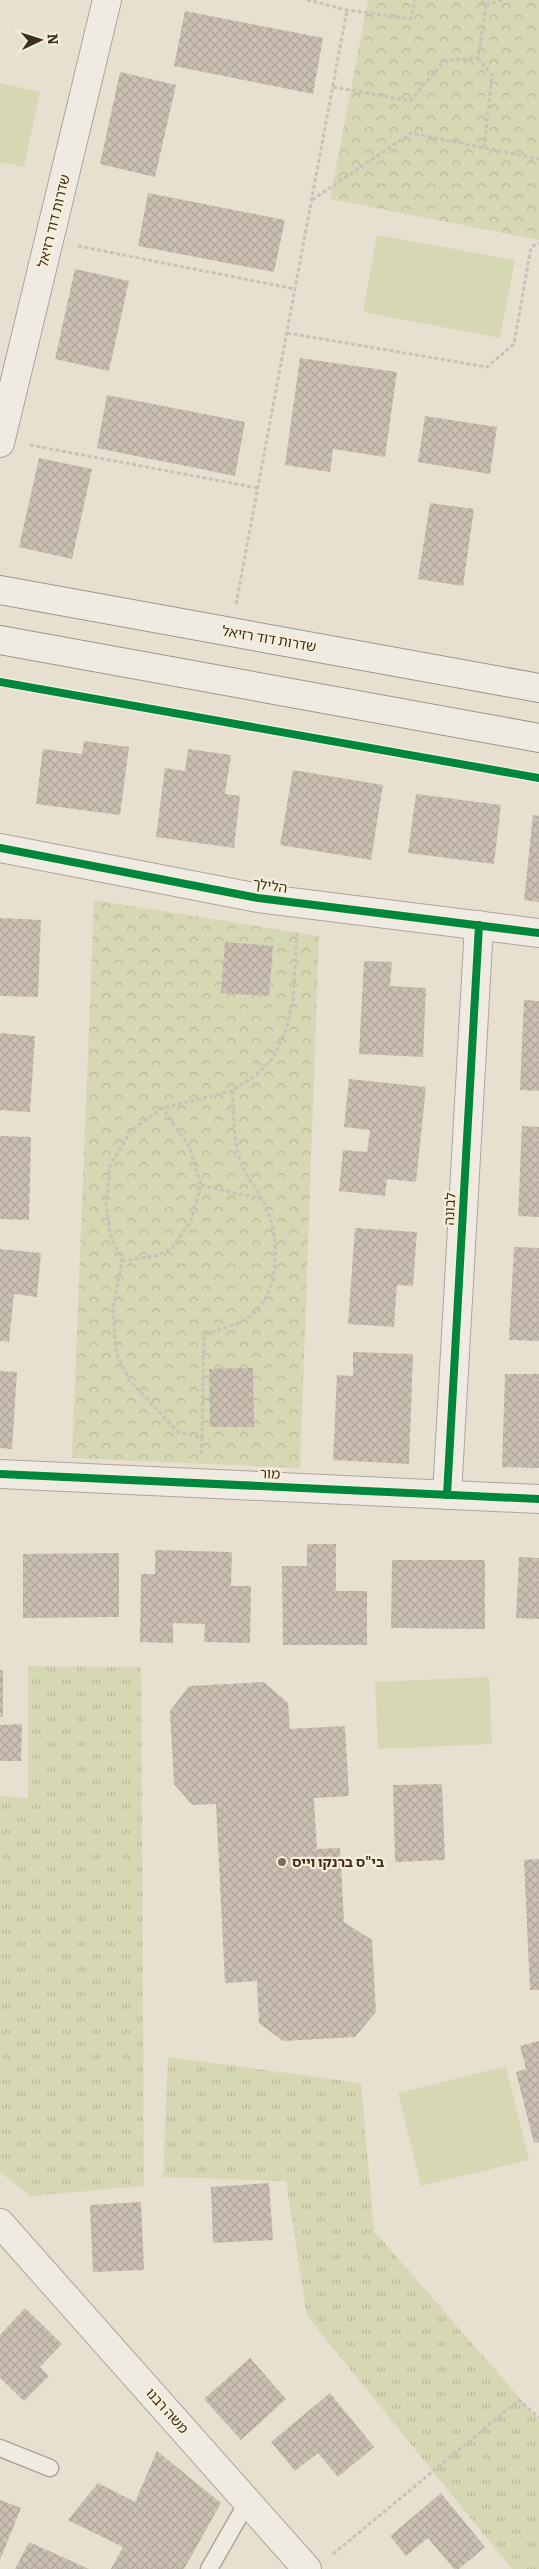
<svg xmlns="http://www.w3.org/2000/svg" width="539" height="2569" font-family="Bitter,'Noto Sans Hebrew',serif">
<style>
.grass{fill:url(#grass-tufts)}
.park{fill:url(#park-crowns)}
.garden{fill:#d6d7b3}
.building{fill:url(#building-cross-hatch)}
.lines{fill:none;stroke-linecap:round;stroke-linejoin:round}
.lane-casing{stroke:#ada599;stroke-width:19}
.street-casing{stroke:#ada599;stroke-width:30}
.secondary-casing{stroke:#9c958a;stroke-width:30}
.path{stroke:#c8c2b9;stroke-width:3;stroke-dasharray:4 2.5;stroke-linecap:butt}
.lane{stroke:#efebe3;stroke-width:16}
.street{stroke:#efebe3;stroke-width:28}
.secondary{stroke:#efebe3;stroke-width:28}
.cycleway-casing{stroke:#f7eed8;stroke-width:11}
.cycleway{stroke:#00873e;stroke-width:8}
.poi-dot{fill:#786c5e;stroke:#f7eed8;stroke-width:2}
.labels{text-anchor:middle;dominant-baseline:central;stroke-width:4.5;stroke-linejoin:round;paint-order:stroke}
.street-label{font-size:14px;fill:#3d2e20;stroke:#f7eed8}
.poi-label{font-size:14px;font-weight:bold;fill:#3d2e20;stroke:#f7eed8;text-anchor:start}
</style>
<defs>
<pattern id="grass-tufts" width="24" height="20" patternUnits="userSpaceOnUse" patternTransform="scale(1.25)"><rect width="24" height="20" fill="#d6d7b3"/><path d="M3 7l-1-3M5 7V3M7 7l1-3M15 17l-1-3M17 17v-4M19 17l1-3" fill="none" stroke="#b9b99a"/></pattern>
<pattern id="park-crowns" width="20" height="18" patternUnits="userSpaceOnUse" patternTransform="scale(1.25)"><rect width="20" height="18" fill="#d6d7b3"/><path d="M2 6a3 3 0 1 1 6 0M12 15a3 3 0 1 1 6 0" fill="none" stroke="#b9b99a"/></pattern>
<pattern id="building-cross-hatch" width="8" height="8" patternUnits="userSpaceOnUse" patternTransform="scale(1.25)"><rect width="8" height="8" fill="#cbbfb2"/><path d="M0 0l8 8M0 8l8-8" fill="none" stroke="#afa499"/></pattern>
</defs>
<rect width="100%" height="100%" fill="#e7e0d1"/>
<g class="grass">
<polygon points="28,1666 141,1667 144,2186 30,2196 0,2172 0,1796 28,1798"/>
<polygon points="168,2057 361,2083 374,2231 539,2420 539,2569 512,2569 307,2316 286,2181 163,2177"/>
</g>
<g class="park">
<polygon points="368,0 539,0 539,240 330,199"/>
<polygon points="94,900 319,936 300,1468 72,1458"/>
</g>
<g class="garden">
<polygon points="0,83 40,92 24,167 0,162"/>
<polygon points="377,235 515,260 500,338 363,312"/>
<polygon points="489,1677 492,1744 378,1749 375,1682"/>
<polygon points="506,2066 529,2160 421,2186 398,2093"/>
</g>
<g class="building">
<polygon points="185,11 323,38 313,94 174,66"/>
<polygon points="120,72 176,85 155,177 100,164"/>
<polygon points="148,193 285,220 274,272 138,246"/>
<polygon points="75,269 129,281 109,371 55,359"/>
<polygon points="300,358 397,372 385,457 333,449 330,472 285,465"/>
<polygon points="107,395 245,422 235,476 97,448"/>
<polygon points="425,416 497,427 490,474 418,462"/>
<polygon points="39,458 92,469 72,559 19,547"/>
<polygon points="430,503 474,509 463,586 418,579"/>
<polygon points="84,741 129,747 120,815 36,804 43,749 82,754"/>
<polygon points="188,749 231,755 225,794 240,796 234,848 156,837 165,768 185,771"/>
<polygon points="293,770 383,785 371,860 280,845"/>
<polygon points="416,794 501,805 494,864 408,853"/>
<polygon points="533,815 539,816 539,902 524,900"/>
<polygon points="0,918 41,920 38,997 0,996"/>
<polygon points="225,942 273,946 269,996 221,993"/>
<polygon points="364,961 392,962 390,986 426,988 423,1057 359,1054"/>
<polygon points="524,1000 539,1001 539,1091 520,1090"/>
<polygon points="0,1033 35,1036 30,1112 0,1110"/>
<polygon points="349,1079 426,1087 416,1182 387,1179 385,1196 339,1191 343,1150 367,1152 370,1130 344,1127"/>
<polygon points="522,1126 539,1127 539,1217 518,1216"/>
<polygon points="0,1136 31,1137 29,1220 0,1219"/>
<polygon points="355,1228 417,1232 413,1286 397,1285 394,1327 348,1324"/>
<polygon points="514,1247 539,1248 539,1341 509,1340"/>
<polygon points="0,1249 41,1253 37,1297 14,1294 9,1342 0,1341"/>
<polygon points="353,1352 413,1354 409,1464 333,1460 337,1375 353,1376"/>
<polygon points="253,1368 254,1427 210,1427 209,1369"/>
<polygon points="0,1371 17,1372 12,1449 0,1448"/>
<polygon points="505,1374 539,1374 539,1468 502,1467"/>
<polygon points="307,1544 336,1544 336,1591 367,1591 367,1645 283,1645 282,1566 307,1566"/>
<polygon points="155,1550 232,1552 231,1586 251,1586 250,1643 204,1642 205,1624 173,1623 173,1643 140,1642 141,1574 155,1574"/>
<polygon points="119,1553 119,1617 23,1618 23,1554"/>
<polygon points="519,1557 539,1558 539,1619 516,1618"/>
<polygon points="392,1560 485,1560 485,1629 391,1628"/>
<rect x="0" y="1670" width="3" height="47"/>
<polygon points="264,1682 288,1703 290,1729 345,1726 349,1796 314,1798 317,1849 340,1848 344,1922 372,1940 376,2012 355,2037 283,2041 259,2023 257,1981 225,1983 216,1804 192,1805 174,1784 170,1711 189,1686"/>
<polygon points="22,1724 21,1761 0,1761 0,1725"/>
<polygon points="442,1784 445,1860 395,1862 393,1785"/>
<polygon points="539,1859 539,1990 530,1990 524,1860"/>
<polygon points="539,2041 539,2142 534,2143 516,2072 526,2069 520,2046"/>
<polygon points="269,2183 273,2240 213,2243 211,2187"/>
<polygon points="141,2202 144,2270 93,2272 90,2205"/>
<polygon points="25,2308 62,2344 40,2367 49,2376 24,2401 0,2378 0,2335"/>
<polygon points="250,2358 286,2399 241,2440 204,2399"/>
<polygon points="330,2393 374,2447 338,2477 318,2453 295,2471 271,2442"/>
<polygon points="157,2451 221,2503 184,2569 111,2569 123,2547 68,2520 98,2483 135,2502"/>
<polygon points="441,2493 485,2547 459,2569 454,2569 428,2538 406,2556 390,2536"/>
<polygon points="0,2500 21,2508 0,2560"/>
<polygon points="29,2542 89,2569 15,2569"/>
</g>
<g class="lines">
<g class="lane-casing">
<g id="lane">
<polyline points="0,2448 50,2468"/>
<polyline points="209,2569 248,2501"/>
</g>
</g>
<g class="street-casing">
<g id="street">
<polyline points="0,443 107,0"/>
<polyline points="0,848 258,898 539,933"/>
<polyline points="0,1474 539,1499"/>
<polyline points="447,1495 479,925"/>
<polyline points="0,2223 307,2569"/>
</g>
</g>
<g class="secondary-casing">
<g id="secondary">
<polyline points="0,590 539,688"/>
<polyline points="0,640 539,738"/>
</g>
</g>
<g class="path">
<polyline points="307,0 347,10 411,19 415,0"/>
<polyline points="486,5 502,0"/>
<polyline points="478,58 492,75 484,148"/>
<polyline points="333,87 410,101 445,60 478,58 486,5 481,0"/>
<polyline points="312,200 411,133 539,159"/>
<polyline points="78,246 295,289"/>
<polyline points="287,333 487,367 514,344 531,247 539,243"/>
<polyline points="30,445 258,488"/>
<polyline points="236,604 347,10"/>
<polyline points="201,1185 262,1199"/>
<polyline points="122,1261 156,1256 172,1248 191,1221 201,1185 189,1146 162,1108"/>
<path d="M202,1438L204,1335C217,1330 235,1326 247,1318C283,1296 281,1232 262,1199C253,1182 245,1177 239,1156C233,1136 234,1112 232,1091"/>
<polyline points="201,1454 202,1438 178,1432 130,1381 116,1353 113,1309 122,1261 110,1234 106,1203 110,1165 131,1131 162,1108 232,1091 256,1075 274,1057 286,1030 293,999 297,931"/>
<polyline points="333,2554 519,2400 539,2418"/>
</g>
<use href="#lane" class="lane"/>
<use href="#street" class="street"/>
<use href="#secondary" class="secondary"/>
<g class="cycleway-casing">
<g id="cycleway">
<polyline points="0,682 539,778"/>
<polyline points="0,848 258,898 539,933"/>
<polyline points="0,1474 539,1499"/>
<polyline points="447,1495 479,925"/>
</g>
</g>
<use href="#cycleway" class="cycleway"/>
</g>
<circle class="poi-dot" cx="282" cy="1862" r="5"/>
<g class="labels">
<g class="street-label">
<text transform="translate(54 221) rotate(-76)">שדרות דוד רזיאל</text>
<text transform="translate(269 639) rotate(10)">שדרות דוד רזיאל</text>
<text transform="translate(270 886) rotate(8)">הלילך</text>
<text transform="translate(450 1209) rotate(-87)">לבונה</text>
<text transform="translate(270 1474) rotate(3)">מור</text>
<text transform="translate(167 2411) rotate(48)">משה רבנו</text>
</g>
<g class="poi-label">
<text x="292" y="1862">בי"ס ברנקו וייס</text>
</g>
</g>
<g transform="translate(40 40) rotate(86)" stroke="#f7eed8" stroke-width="4" paint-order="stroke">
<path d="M0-4L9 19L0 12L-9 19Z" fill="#3d2e20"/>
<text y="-8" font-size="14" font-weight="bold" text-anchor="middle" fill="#3d2e20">N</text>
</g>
</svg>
